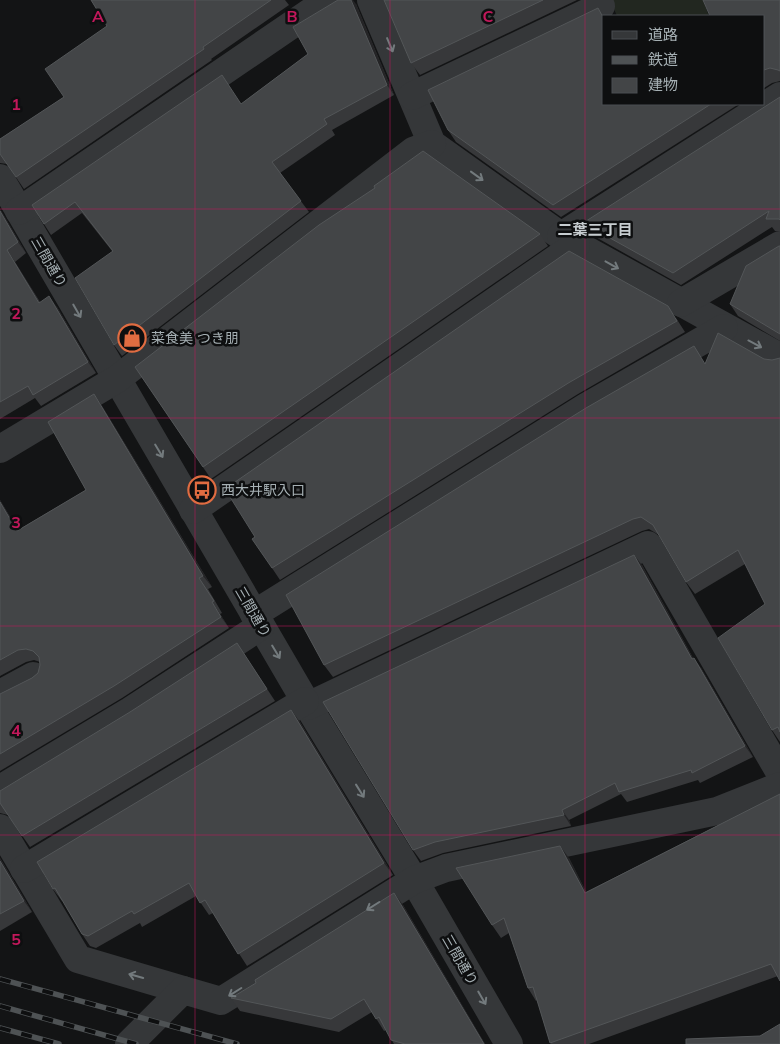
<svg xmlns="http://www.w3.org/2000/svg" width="780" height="1044" font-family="Mulish,'Noto Sans JP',sans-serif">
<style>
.green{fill:#222720}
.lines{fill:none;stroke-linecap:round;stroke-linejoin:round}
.minor{stroke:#353739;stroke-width:28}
.rail-casing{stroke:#4e5254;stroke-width:5.5}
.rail{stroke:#0e0f10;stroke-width:4;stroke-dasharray:11;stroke-linecap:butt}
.wall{fill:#37383a}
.shaded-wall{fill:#242426}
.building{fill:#434547;stroke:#535658}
.oneway{stroke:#737a7d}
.grid{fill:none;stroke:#c2185b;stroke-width:1;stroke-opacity:0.55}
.labels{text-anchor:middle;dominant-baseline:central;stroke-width:5;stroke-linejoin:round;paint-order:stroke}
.street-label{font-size:14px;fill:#a6b0b4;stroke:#0e0f10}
.poi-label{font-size:14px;fill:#a6b0b4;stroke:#0e0f10;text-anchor:start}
.neighbourhood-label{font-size:15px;font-weight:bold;fill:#c7cdd0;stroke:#0e0f10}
.grid-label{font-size:16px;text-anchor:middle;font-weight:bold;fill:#c2185b;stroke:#0e0f10;stroke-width:5;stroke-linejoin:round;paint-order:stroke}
</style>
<rect width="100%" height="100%" fill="#131415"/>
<polygon class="green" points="610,0 703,0 709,16 617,16"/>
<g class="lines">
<g class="minor">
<polyline points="371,0 432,144 561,236 780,357"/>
<polyline points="412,96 601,6 598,0"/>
<polyline points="0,178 308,706 414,880 509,1044"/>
<polyline points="19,211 328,0"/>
<polyline points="561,236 780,96"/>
<polyline points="681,303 780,245"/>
<polyline points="0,449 117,379 413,151 432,144"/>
<polyline points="193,510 576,245"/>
<polyline points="254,614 586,407 724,328"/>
<polyline points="0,694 33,676"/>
<polyline points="308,706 648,545 780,773"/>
<polyline points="0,789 130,711 261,626"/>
<polyline points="0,828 78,959 183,990"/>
<polyline points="24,869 305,701"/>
<polyline points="129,1044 183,990 221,1001 414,880 446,868 717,811 780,786"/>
</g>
<g class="rail-casing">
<g id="rail">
<polyline points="0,979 237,1044"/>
<polyline points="0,1006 136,1044"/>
<polyline points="0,1028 59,1044"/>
</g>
</g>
<use href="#rail" class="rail"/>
</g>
<g class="wall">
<polygon points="91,0 285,0 289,5 211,59 212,60 24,189 7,164 0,163 0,139 64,97 107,26"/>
<polygon points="384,0 577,0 420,75 411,63"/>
<polygon points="780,0 780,81 772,83 764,88 764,16"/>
<polygon points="356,4 394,95 332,130 335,135 280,173 309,212 122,356 114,345 112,251 82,213 51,235 44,224 32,205 241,104 308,54"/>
<polygon points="780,97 780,231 775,231 772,227 681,285 592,235 583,223"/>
<polygon points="604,104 739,104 561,217 456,142 448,130"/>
<polygon points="375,188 540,234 548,246 211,479 135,367"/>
<polygon points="0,209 26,253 15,262 40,302 57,307 96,373 41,406 35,398 0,419"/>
<polygon points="780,246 780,341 738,316 730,304"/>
<polygon points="676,318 685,332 578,394 280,580 272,568 255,537"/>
<polygon points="780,358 780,742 772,730 765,604 745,564 695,594 686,582 659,535 649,529 642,531 333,677 324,665 705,363 764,359 772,360"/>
<polygon points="102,406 212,587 208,589 222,613 220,614 229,628 122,698 0,771 0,694 32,678 38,673 40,665 40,662 34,660 26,662 0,676 0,500 18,530 86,490"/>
<polygon points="642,565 693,658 701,668 753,757 700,783 698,780 627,802 621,794 569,820 571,826 443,853 421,861 413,850"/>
<polygon points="237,643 275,701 30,847 8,815 0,813 0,791 130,712"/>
<polygon points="291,710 300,722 393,875 247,966 213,913 209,915 196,896 142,927 140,923 96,948 90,946 82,934 63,901 62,901 53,889"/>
<polygon points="780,794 778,976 589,1044 551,1044 537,1000 536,1001 528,988 509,933 501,938 492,925 569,858 586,892"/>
<polygon points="0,858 32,912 0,931"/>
<polygon points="403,905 485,1044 394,1044 386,1030 384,1031 372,1012 339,1032 240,1011 231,998"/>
</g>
<g class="shaded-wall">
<polygon points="351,0 353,0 356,4 394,95 387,85"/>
<polygon points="0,209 26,253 18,242 0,211"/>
<polygon points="7,250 15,262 47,315 39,303"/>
<polygon points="49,296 57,307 96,373 88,362"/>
<polygon points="94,394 102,406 212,587 203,576"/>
<polygon points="0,500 25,543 17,531 0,502"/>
<polygon points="634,555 642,565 699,669 692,659"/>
<polygon points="212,602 220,614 229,628 221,617"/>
<polygon points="694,658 701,668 753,757 745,746"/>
<polygon points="291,710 300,722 393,875 384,863"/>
<polygon points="562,810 569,820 571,826 564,815"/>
<polygon points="560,846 569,858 593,905 585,893"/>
<polygon points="0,858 32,912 24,901 0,861"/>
<polygon points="394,893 403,905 485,1044 484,1044"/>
</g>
<g class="building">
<polygon points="91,0 271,0 203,47 204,49 16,177 0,154 0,139 64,97 45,69 107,26"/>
<polygon points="338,0 351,0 387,85 324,119 327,124 272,162 301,201 114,345 75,278 113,251 75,202 44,224 32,205 222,75 241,104 308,54 293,27"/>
<polygon points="384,0 543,0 411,63"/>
<polygon points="703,0 780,0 780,71 778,70 770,68 764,70 764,16 710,16"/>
<polygon points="598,8 604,19 604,104 711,104 553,205 448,130 428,90"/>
<polygon points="780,97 780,220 779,219 766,219 769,211 673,273 583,223"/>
<polygon points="423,151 540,234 203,467 135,367 319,225 375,188 374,186"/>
<polygon points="0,211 18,242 7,250 39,303 49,296 88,362 33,395 28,386 0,402"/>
<polygon points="779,246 780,246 780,334 730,304 746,266"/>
<polygon points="569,251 668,306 677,321 570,382 272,568 252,539 255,537 225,489"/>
<polygon points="718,333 764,359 772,360 780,358 780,732 778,727 772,730 718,638 765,604 738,550 686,582 653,525 641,517 633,519 324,665 286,595 586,408 694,346 705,364"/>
<polygon points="94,394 203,576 199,578 214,601 212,602 221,617 114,686 0,754 0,694 32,678 38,673 40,665 39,657 33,651 26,649 18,650 0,660 0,502 17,531 86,490 48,422"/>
<polygon points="634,555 692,659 694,658 745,746 692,773 691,770 619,792 615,783 562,810 564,815 435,842 413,850 323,702"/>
<polygon points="237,643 267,689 22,836 0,803 0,791 130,712"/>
<polygon points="291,710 384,863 238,954 205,900 200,903 189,883 134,914 132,911 88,936 82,934 55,888 53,889 37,862"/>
<polygon points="780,794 780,981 771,964 550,1043 533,987 528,988 504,918 492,925 456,868 560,846 585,893"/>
<polygon points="0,861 24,901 0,914"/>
<polygon points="394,893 484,1044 405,1044 391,1040 379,1017 376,1019 364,999 331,1019 231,998 256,983 255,980"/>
<polygon points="780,1024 780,1044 686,1044 686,1039 760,1036"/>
</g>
<defs><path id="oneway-shaft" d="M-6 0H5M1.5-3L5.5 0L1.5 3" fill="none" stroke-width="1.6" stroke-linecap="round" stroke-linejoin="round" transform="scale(1.25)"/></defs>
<g class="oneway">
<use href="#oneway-shaft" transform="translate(390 45) rotate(67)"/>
<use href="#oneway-shaft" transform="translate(477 176) rotate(36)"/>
<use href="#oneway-shaft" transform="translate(612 265) rotate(29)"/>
<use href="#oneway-shaft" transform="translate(77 311) rotate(60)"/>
<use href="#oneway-shaft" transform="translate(755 344) rotate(28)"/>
<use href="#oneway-shaft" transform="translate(159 451) rotate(59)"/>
<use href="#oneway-shaft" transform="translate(276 652) rotate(59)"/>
<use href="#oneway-shaft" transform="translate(360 791) rotate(58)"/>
<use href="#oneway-shaft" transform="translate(373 906) rotate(148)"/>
<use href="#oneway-shaft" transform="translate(136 976) rotate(-164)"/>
<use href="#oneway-shaft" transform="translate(235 992) rotate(148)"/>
<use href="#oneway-shaft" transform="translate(482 998) rotate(60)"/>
</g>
<path class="grid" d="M195,0V1044M390,0V1044M585,0V1044M0,209H780M0,418H780M0,626H780M0,835H780"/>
<defs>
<g id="shop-ring" transform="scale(1.4375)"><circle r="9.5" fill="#0e0f10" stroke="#e06c41" stroke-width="1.5"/><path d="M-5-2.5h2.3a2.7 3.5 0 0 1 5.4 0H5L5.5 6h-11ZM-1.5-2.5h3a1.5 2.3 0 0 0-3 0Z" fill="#e06c41"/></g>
<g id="bus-ring" transform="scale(1.4375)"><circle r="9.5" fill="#0e0f10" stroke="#e06c41" stroke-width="1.5"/><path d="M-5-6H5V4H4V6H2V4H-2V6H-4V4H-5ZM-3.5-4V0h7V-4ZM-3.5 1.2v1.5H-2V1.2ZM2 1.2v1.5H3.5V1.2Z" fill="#e06c41"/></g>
</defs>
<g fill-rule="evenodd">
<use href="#shop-ring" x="132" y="338"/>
<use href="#bus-ring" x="202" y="490"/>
</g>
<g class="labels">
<g class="street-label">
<text transform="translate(49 262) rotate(60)">三間通り</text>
<text transform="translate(253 612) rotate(60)">三間通り</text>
<text transform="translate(460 960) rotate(60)">三間通り</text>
</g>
<g class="poi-label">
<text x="151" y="338">菜食美 つき朋</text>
<text x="221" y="490">西大井駅入口</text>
</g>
<g class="neighbourhood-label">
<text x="595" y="229">二葉三丁目</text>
</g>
</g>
<g class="grid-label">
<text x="98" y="22">A</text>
<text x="292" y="22">B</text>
<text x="488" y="22">C</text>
<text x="16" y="110">1</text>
<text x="16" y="319">2</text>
<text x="16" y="528">3</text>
<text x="16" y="736">4</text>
<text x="16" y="945">5</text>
</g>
<rect x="602" y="15" width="162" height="90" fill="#0e0f10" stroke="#4b4f52"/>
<rect x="612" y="31" width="25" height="8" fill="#353739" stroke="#4b4f52"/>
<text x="648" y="40" font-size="15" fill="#a6b0b4">道路</text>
<rect x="612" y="56" width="25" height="8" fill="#4e5254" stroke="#4b4f52"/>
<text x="648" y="65" font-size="15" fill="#a6b0b4">鉄道</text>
<rect x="612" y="78" width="25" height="15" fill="#434547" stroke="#4b4f52"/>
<text x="648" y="90" font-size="15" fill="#a6b0b4">建物</text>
</svg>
